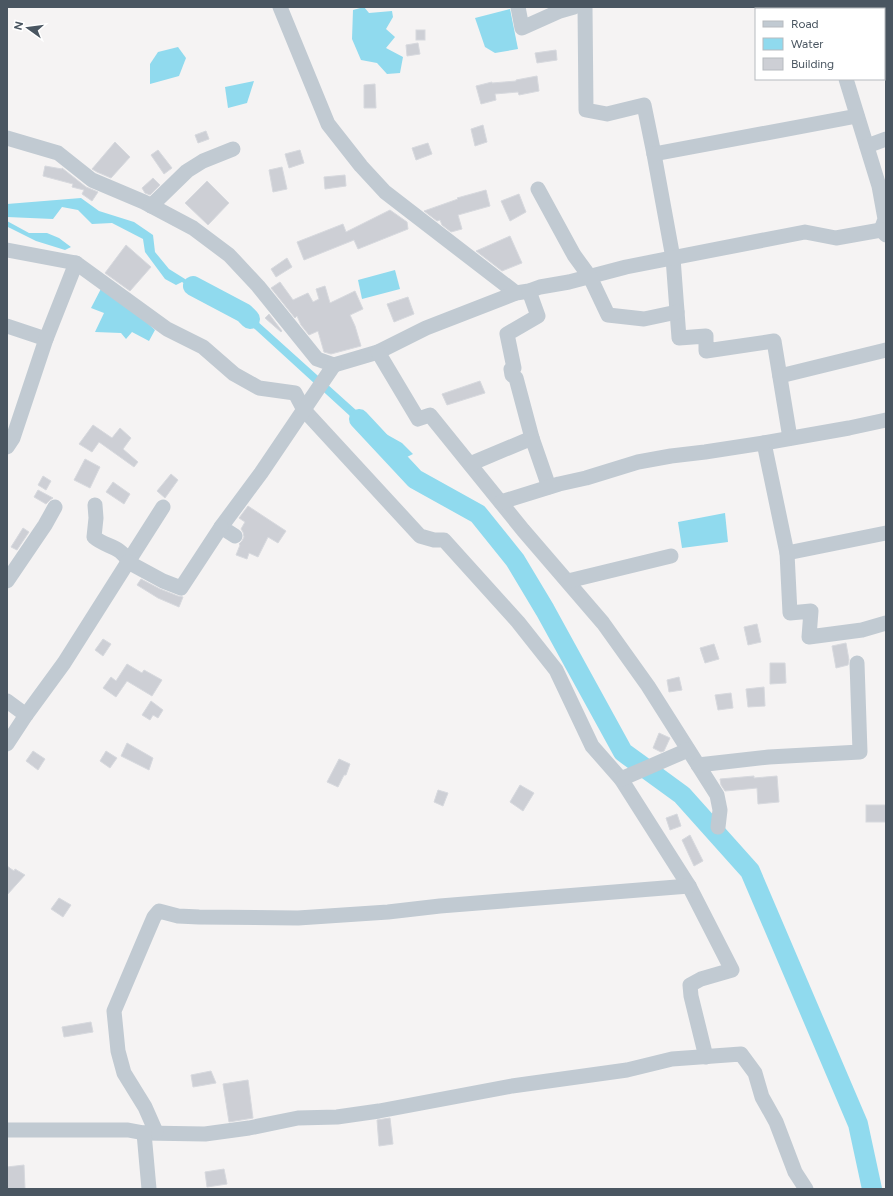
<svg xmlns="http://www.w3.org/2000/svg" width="893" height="1196" font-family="Figtree,sans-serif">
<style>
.water{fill:#90daee}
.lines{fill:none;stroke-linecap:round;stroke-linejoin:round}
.river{stroke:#90daee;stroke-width:20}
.building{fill:#cdcfd5;stroke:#d7d9de}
.minor{stroke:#c1cad2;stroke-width:15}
</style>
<rect width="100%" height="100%" fill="#f5f3f3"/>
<g class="water">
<polygon points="364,7 369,13 392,11 393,17 386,29 395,37 386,48 403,57 400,73 387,74 377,63 361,60 352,39 353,10"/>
<polygon points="510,9 518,49 495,53 485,47 475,18"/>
<polygon points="178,47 186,58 179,76 150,84 150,64 158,52"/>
<polygon points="254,81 247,103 228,108 225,87"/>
<polygon points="81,198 99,211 134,222 153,235 155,252 169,269 193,284 226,293 377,429 402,443 413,454 405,458 397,448 373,437 223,300 203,296 182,282 176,285 165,279 145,252 143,239 112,223 92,224 78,210 62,207 53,219 7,217 7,204"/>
<polygon points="7,221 29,233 47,233 59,238 71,247 65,250 36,241 8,227"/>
<polygon points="395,270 400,289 362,299 358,280"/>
<polygon points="104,283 155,330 149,341 132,332 126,339 121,333 95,332 104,313 91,308"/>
<polygon points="725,513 728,542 682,548 678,522"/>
</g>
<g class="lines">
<g class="river">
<polyline points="193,286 244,313 250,319"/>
<polyline points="359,419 415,479 478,514 515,560 545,610 623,752 682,795 750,871 858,1124 872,1189"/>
</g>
</g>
<g class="building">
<rect x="416" y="30" width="9" height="10"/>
<polygon points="418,43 420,54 407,56 406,45"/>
<polygon points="556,50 557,60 537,63 535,53"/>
<polygon points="537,76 539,91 519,95 518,92 495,94 496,100 481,104 476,86 492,82 492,83 516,81 516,80"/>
<polygon points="375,84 376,108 364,108 364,85"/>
<polygon points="483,125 487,142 475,146 471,129"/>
<polygon points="206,131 209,139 198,143 195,135"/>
<polygon points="115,142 130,157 111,178 97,172 92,169"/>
<polygon points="428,143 432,154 416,160 412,148"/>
<polygon points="158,150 172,168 164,174 151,155"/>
<polygon points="300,150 304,163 289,168 285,154"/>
<polygon points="45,166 62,169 62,168 86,187 98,192 92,201 82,194 84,190 72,187 73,184 43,176"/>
<polygon points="282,167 287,189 273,192 269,170"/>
<polygon points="345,175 346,186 325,189 324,177"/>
<polygon points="153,178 160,185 150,195 145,193 142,188"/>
<polygon points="207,181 229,203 208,225 185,203"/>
<polygon points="486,190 490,206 458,215 462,229 451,232 442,225 440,220 437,221 424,211 458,199 457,198"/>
<polygon points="519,194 526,212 510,221 501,201"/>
<polygon points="390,210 407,222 408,229 358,249 354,240 304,260 297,242 343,224 346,232"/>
<polygon points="510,236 522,263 502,271 476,251"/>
<polygon points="126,245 151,267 130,291 105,273"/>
<polygon points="287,258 292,267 276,277 271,269"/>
<polygon points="280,282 293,300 308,293 313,302 319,299 316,289 325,286 330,303 355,291 363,309 350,315 355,326 361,346 331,354 324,352 318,331 309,335 301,325 297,316 295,318 271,288"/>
<polygon points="408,297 414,314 394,322 387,304"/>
<polygon points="269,314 282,331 281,332 265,318"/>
<polygon points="480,381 485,393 447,405 442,394"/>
<polygon points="93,425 112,438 120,428 131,438 123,449 138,462 134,467 99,442 92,452 79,444"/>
<polygon points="85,459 100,467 90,488 74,480"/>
<polygon points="171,474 178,480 165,498 157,491"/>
<polygon points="43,476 51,481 46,490 38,485"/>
<polygon points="113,482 130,494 124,504 106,492"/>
<polygon points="38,490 53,498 50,500 46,504 34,497"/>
<polygon points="248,506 286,531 278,543 268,537 258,557 249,553 247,559 236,555 240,545 239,544 242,541 244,537 243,532 241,529 245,522 239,518"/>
<polygon points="23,528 29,532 17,550 11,547"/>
<polygon points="141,579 160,589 178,596 183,597 179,607 158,598 137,585"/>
<polygon points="757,624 761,642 748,645 744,627"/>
<polygon points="103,639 111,644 103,656 95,650"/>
<polygon points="846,643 849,660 848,665 836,668 832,646"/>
<polygon points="714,644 719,659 705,663 700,648"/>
<polygon points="770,663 785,663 786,683 770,684"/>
<polygon points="127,664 142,673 144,670 162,680 152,696 127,681 116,697 103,688 111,677 116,681"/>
<polygon points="679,677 682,690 669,692 667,680"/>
<polygon points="764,687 765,706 748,707 746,689"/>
<polygon points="731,693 733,708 718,710 715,695"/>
<polygon points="151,701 163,710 158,718 153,715 150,720 142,715"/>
<polygon points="659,733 670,738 664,751 661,752 653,748"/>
<polygon points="127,743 153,758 149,770 121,756"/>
<polygon points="33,751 45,759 38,770 26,761"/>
<polygon points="106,751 117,758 110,768 100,761"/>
<polygon points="339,759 350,764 346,775 344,775 338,787 327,782"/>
<polygon points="754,776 754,778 777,776 779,802 758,804 757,788 725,791 721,785 720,779"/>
<polygon points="520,785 534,793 523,811 510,802"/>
<polygon points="438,790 448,793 443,806 434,802"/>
<rect x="866" y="805" width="20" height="17"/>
<polygon points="677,814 681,826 670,830 666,818"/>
<polygon points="690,835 703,861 694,866 682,840"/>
<polygon points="7,866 14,871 15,869 25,875 7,895"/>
<polygon points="59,898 71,905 63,917 51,909"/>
<polygon points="91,1022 93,1032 64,1037 62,1027"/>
<polygon points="211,1071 216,1083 193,1087 191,1075"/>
<polygon points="248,1080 253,1118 229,1122 223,1084"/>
<polygon points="390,1118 393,1144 379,1146 377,1120"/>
<polygon points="24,1165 25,1189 7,1189 7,1167"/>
<polygon points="224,1169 227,1184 207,1187 205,1172"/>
</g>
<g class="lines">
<g class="minor">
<polyline points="280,7 328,124 361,166 385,192 516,293"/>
<polyline points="518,7 522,28 560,11 574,7"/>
<polyline points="585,7 586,110 607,114 644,105 654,154 673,258 679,338 706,336 706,351 774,341 790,438"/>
<polyline points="815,7 816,9"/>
<polyline points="839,9 841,7"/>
<polyline points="846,79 879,186 885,219 881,230"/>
<polyline points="7,138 58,153 92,180 144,202 193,228 229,255 258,286 317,359 334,365 378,352 426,328 516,293 529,291 540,287 569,282 626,267 805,232 836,238 881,230 886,235"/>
<polyline points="867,146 886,139"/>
<polyline points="654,154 857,116"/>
<polyline points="538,189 574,255 590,277 608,315 644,319 677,312"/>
<polyline points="151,206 187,171 203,161 233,149"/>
<polyline points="7,250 76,263 167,329 203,347 234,374 259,388 295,393 304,410 420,536 434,540 444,540 518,622 556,670 592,746 621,779 689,886 732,970 701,979 690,985 691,996 706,1057"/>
<polyline points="529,291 538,316 507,334 514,368 511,369 512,375 516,378 532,438"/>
<polyline points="7,326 46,339"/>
<polyline points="378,352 418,419 430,415 523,530 603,623 648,686 717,795 720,810 718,827"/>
<polyline points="780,376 886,350"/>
<polyline points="886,420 849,428 764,443 787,553 790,613 811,611 809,637 862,630 886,623"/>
<polyline points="7,447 13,438 46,339 76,263"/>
<polyline points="470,464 532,438 549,487"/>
<polyline points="501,502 559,484 586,478 638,462 671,456 705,452 764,443"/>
<path d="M95,505L96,518L94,537C105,547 122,546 128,562L163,507"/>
<polyline points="235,536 221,527 261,473 334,365"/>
<polyline points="787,553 886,533"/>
<polyline points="7,581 45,525 55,507"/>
<polyline points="568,581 671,556"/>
<polyline points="7,701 26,715"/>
<polyline points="7,744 26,715 64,663 128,562 163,581 181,588 221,527"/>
<polyline points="698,765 769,757 860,752 857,663"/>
<polyline points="621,779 688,750"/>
<polyline points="7,1130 128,1130 144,1133 205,1134 249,1128 298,1118 337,1117 379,1111 512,1086 627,1070 672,1059 741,1054 755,1073 762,1097 776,1122 795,1172 806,1189"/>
<polyline points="156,1132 145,1107 124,1073 118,1051 114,1011 145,938 154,917 159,911 178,916 199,917 298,918 388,912 440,906 689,886"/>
<polyline points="144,1133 149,1189"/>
</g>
</g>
<rect width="893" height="1196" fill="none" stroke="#4a5661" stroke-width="16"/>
<rect x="755" y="8" width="130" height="72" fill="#ffffff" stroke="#b7bbc0"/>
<rect x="763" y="21" width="20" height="6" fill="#c1cad2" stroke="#b7bbc0"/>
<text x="791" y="28" font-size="12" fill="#4a5661">Road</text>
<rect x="763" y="38" width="20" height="12" fill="#90daee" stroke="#b7bbc0"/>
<text x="791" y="48" font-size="12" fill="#4a5661">Water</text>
<rect x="763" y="58" width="20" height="12" fill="#cdcfd5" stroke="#b7bbc0"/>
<text x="791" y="68" font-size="12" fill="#4a5661">Building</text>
<g transform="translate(28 28) rotate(284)" stroke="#ffffff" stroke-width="3" paint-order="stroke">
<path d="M0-3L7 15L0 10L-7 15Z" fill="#4a5661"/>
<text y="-6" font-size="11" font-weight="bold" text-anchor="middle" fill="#4a5661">N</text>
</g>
</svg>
